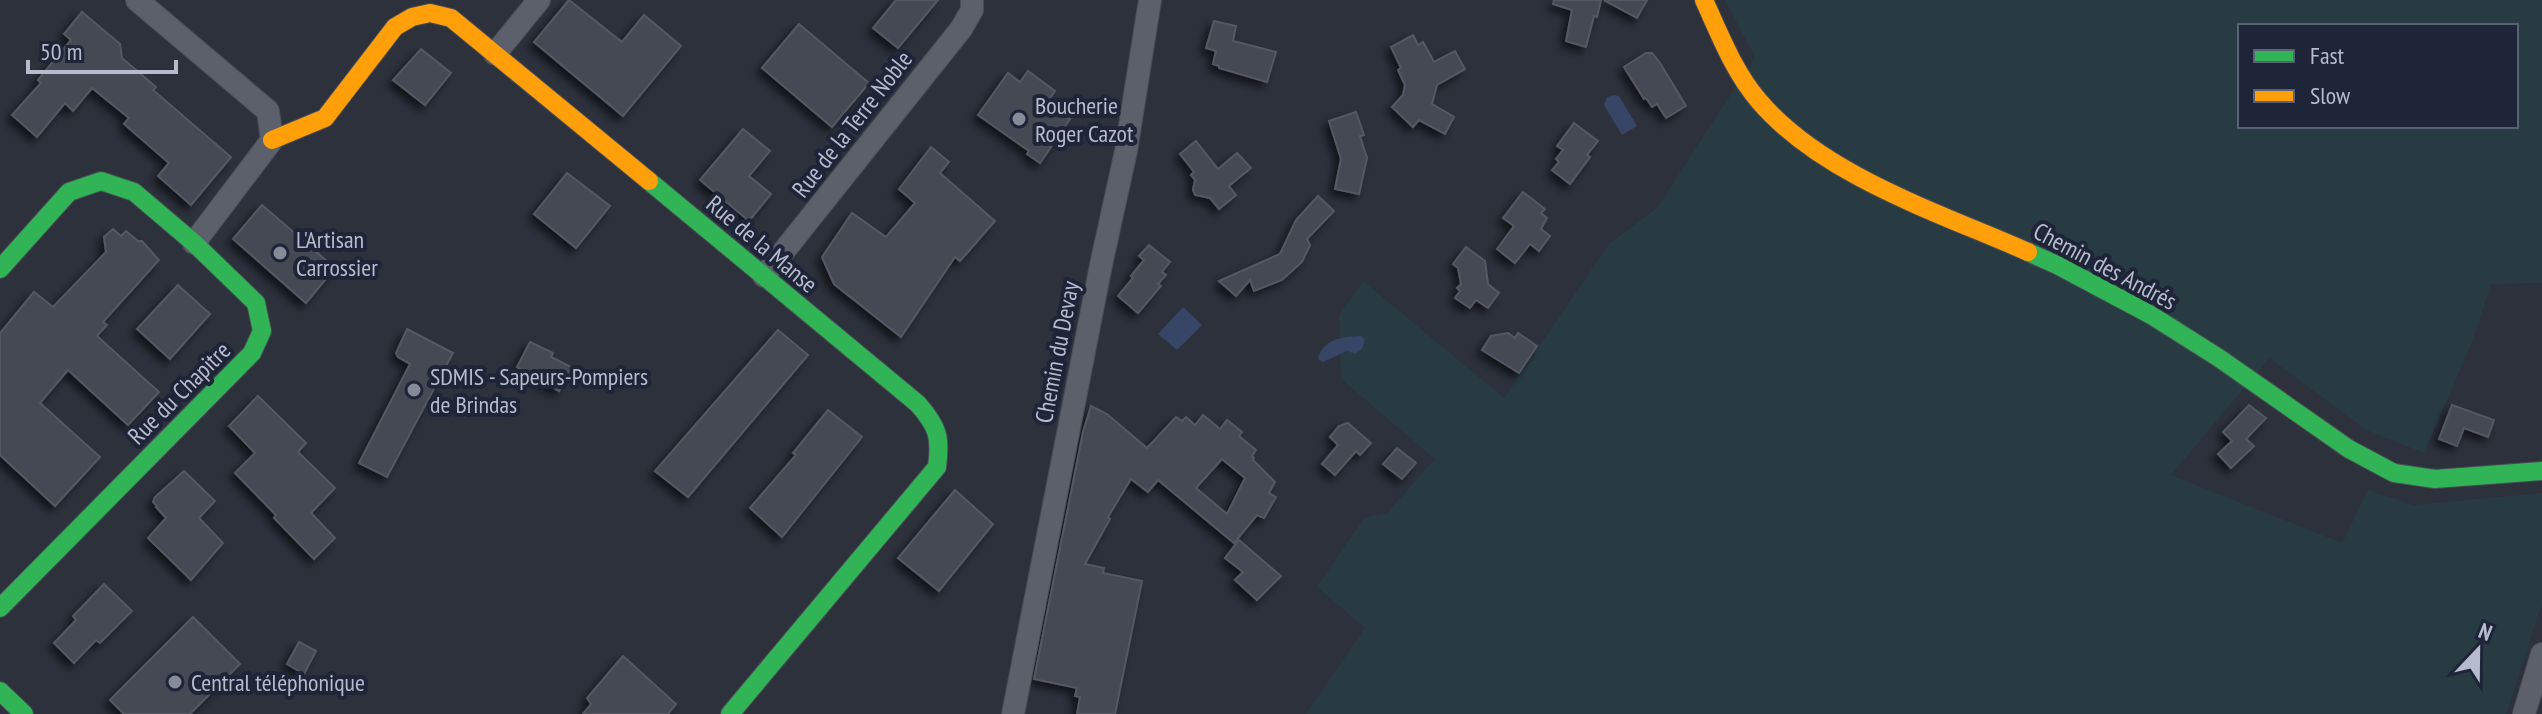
<svg xmlns="http://www.w3.org/2000/svg" width="2542" height="714" font-family="'PT Sans Narrow',sans-serif">
<style>
.green{fill:#283b43;fill-rule:evenodd}
.water{fill:#374567}
.building{fill:#444852;stroke:#545963;stroke-width:2;fill-rule:evenodd;filter:url(#shadow)}
.lines{fill:none;stroke-linecap:round;stroke-linejoin:round}
.street-casing{stroke:#494c55;stroke-width:24}
.fast-casing{stroke:#494c55;stroke-width:20}
.slow-casing{stroke:#494c55;stroke-width:20}
.street{stroke:#5c606a;stroke-width:22}
.fast{stroke:#30b455;stroke-width:18}
.slow{stroke:#ff9f0a;stroke-width:18}
.poi-dot{fill:#868b9a;stroke:#1e2538;stroke-width:3}
.labels{text-anchor:middle;dominant-baseline:central;stroke-width:8;stroke-linejoin:round;paint-order:stroke}
.poi-label{font-size:24px;fill:#b7bccd;stroke:#1e2538;text-anchor:start}
.street-label{font-size:24px;fill:#b7bccd;stroke:#1e2538}
</style>
<defs>
<filter id="shadow"><feDropShadow dx="-5" dy="5" stdDeviation="4" flood-color="#0009"/></filter>
</defs>
<rect width="100%" height="100%" fill="#2c313c"/>
<path class="green" d="M1725,0H2542V283L2491,284L2472,342L2424,453L2366,430L2269,358L2171,475L2342,543L2368,490L2414,505L2542,493V603L2506,714H1306L1365,628L1317,587L1364,518L1387,513L1435,459L1341,379L1339,315L1363,281L1504,398L1609,244L1657,208L1755,57ZM2240,26H2516V126H2240Z"/>
<g class="water">
<polygon points="1614,95 1619,96 1637,126 1622,135 1604,105 1607,97"/>
<polygon points="1183,307 1202,325 1177,350 1158,334"/>
<path d="M1361,336L1365,339L1362,349L1355,354L1347,351L1323,362L1318,359C1324,338 1342,337 1361,336Z"/>
</g>
<g class="building">
<polygon points="569,0 622,42 644,15 681,46 623,116 534,42"/>
<polygon points="896,0 938,0 898,48 873,28"/>
<polygon points="1554,0 1601,0 1597,17 1594,16 1586,47 1566,41 1572,10 1553,4"/>
<polygon points="1604,0 1647,0 1637,18"/>
<polygon points="82,12 120,44 122,58 156,87 153,90 231,157 191,205 158,176 169,163 124,124 129,118 92,88 73,111 65,103 37,137 12,115 41,83 38,80 71,40 64,34"/>
<polygon points="1214,21 1236,26 1233,41 1276,52 1267,82 1219,68 1219,66 1213,64 1216,51 1206,48"/>
<polygon points="799,24 869,83 832,127 762,68"/>
<polygon points="1413,35 1418,45 1423,42 1434,62 1455,51 1465,69 1437,85 1432,104 1454,117 1445,134 1419,120 1413,127 1392,107 1403,95 1405,85 1398,70 1401,68 1391,47"/>
<polygon points="421,49 451,73 425,105 393,80"/>
<polygon points="1646,53 1652,53 1660,63 1686,106 1666,118 1657,104 1652,107 1646,98 1644,99 1624,67"/>
<polygon points="1028,71 1055,91 1047,103 1070,119 1040,163 1027,154 1029,151 978,115 1008,73 1020,82"/>
<polygon points="1356,112 1364,135 1360,136 1367,158 1359,194 1335,189 1341,159 1329,121"/>
<polygon points="1574,123 1598,141 1587,155 1590,157 1570,184 1552,170 1559,162 1556,159 1563,150 1557,146"/>
<polygon points="743,129 770,151 749,176 771,194 749,221 700,180"/>
<polygon points="1196,141 1218,169 1237,153 1251,168 1229,186 1236,195 1219,209 1210,198 1195,195 1193,190 1195,180 1191,175 1194,172 1180,154"/>
<polygon points="931,147 949,162 940,173 995,221 960,261 955,257 901,337 834,284 822,257 852,213 886,237 915,203 899,189"/>
<polygon points="567,173 610,206 576,248 534,214"/>
<polygon points="1523,192 1545,209 1541,213 1547,218 1541,229 1550,236 1539,251 1530,244 1515,263 1497,249 1514,226 1503,218"/>
<polygon points="1318,196 1334,211 1307,239 1310,245 1302,262 1282,280 1254,291 1250,280 1236,296 1219,281 1280,254 1296,220"/>
<polygon points="262,205 335,268 306,303 233,239"/>
<polygon points="113,229 121,236 126,231 138,241 142,241 159,260 103,322 107,325 97,336 159,392 128,425 68,370 40,403 100,457 55,506 0,455 0,333 34,292 53,307 106,252 104,237"/>
<polygon points="1149,245 1170,262 1162,272 1166,275 1158,284 1161,286 1138,313 1118,296 1133,278 1131,276 1144,260 1139,256"/>
<polygon points="1466,247 1485,261 1488,284 1499,293 1488,308 1476,300 1470,308 1455,298 1460,291 1457,288 1461,284 1458,268 1453,264"/>
<polygon points="178,285 210,314 170,359 137,329"/>
<polygon points="407,329 453,353 387,477 359,463 410,364 398,357 396,353"/>
<polygon points="778,330 808,355 688,497 655,471"/>
<polygon points="1508,333 1515,338 1518,333 1537,346 1519,373 1482,350 1491,336"/>
<polygon points="530,342 553,353 551,357 571,367 559,391 517,367"/>
<polygon points="258,396 306,443 298,452 335,488 311,513 335,538 314,559 274,518 276,515 235,473 255,453 229,426"/>
<polygon points="2249,405 2266,418 2246,439 2254,446 2231,468 2218,454 2232,441 2223,432"/>
<polygon points="2452,405 2494,420 2488,437 2464,428 2457,446 2439,439"/>
<path d="M1091,406L1107,414L1147,448L1176,417L1182,421L1186,417L1195,425L1203,415L1220,429L1227,420L1242,432L1239,436L1256,450L1252,456L1254,458L1253,460L1275,482L1269,493L1276,497L1264,518L1257,515L1234,543L1158,480L1148,492L1131,479L1108,517L1110,519L1085,564L1104,568L1103,573L1142,581L1115,714H1077L1080,697L1075,696L1077,688L1034,679L1083,432ZM1222,459L1245,478L1227,514L1196,488Z"/>
<polygon points="828,410 862,437 782,537 750,508 796,455 793,453"/>
<polygon points="1348,423 1371,443 1360,455 1356,451 1335,475 1322,464 1338,445 1330,437 1339,426"/>
<polygon points="1397,448 1416,463 1402,479 1383,464"/>
<polygon points="184,471 215,501 199,518 223,543 191,580 148,538 166,518 156,507 157,506 153,502 155,497"/>
<polygon points="955,490 993,524 939,591 898,558"/>
<polygon points="1239,540 1281,576 1257,600 1235,580 1243,572 1225,558"/>
<polygon points="104,584 132,611 100,643 96,640 74,663 54,643 76,620 73,616"/>
<polygon points="193,617 240,664 190,714 124,714 110,700"/>
<polygon points="299,642 316,651 304,674 287,664"/>
<polygon points="623,656 676,704 668,714 583,714 591,704 587,698"/>
</g>
<g class="lines">
<g class="street-casing">
<g id="street">
<polyline points="137,0 268,111 272,140 194,243"/>
<polyline points="495,54 539,0"/>
<polyline points="764,276 961,29 972,10 972,0"/>
<polyline points="1013,714 1101,265 1126,151 1150,0"/>
<polyline points="2524,714 2542,654"/>
</g>
</g>
<g class="fast-casing">
<g id="fast">
<path d="M649,181L918,404C938,427 941,437 937,467L730,714"/>
<polyline points="2028,252 2057,265 2151,315 2219,358 2349,449 2394,473 2435,479 2542,471"/>
<polyline points="0,269 69,192 101,181 134,192 194,243 256,303 262,331 252,353 0,608"/>
<polyline points="0,691 24,714"/>
</g>
</g>
<g class="slow-casing">
<g id="slow">
<path d="M1704,0C1720,35 1734,72 1759,101C1823,176 1940,213 2028,252"/>
<polyline points="272,140 325,118 395,27 412,17 430,13 451,18 649,181"/>
</g>
</g>
<use href="#street" class="street"/>
<use href="#fast" class="fast"/>
<use href="#slow" class="slow"/>
</g>
<g class="poi-dot">
<circle cx="1019" cy="119" r="8"/>
<circle cx="280" cy="253" r="8"/>
<circle cx="414" cy="390" r="8"/>
<circle cx="175" cy="682" r="8"/>
</g>
<g class="labels">
<g class="poi-label">
<text x="1035" y="105">Boucherie<tspan x="1035" dy="28">Roger Cazot</tspan></text>
<text x="296" y="239">L'Artisan<tspan x="296" dy="28">Carrossier</tspan></text>
<text x="430" y="376">SDMIS - Sapeurs-Pompiers<tspan x="430" dy="28">de Brindas</tspan></text>
<text x="191" y="682">Central téléphonique</text>
</g>
<g class="street-label">
<text transform="translate(852 124) rotate(-52)">Rue de la Terre Noble</text>
<text transform="translate(762 244) rotate(40)">Rue de la Manse</text>
<text transform="translate(2105 266) rotate(28)">Chemin des Andrés</text>
<text transform="translate(1057 352) rotate(-79)">Chemin du Devay</text>
<text transform="translate(179 393) rotate(-45)">Rue du Chapitre</text>
</g>
</g>
<rect x="2238" y="24" width="280" height="104" fill="#1e2538" stroke="#5b6174" stroke-width="2"/>
<rect x="2254" y="50" width="40" height="12" fill="#30b455" stroke="#5b6174" stroke-width="2"/>
<text x="2310" y="64" font-size="24" fill="#b7bccd">Fast</text>
<rect x="2254" y="90" width="40" height="12" fill="#ff9f0a" stroke="#5b6174" stroke-width="2"/>
<text x="2310" y="104" font-size="24" fill="#b7bccd">Slow</text>
<g transform="translate(2478 650) rotate(22)" stroke="#1e2538" stroke-width="6" paint-order="stroke">
<path d="M0-6L14 30L0 20L-14 30Z" fill="#b7bccd"/>
<text y="-12" font-size="22" font-weight="bold" text-anchor="middle" fill="#b7bccd">N</text>
</g>
<path d="M28 60v12h148v-12" fill="none" stroke="#b7bccd" stroke-width="4"/>
<text x="40" y="60" font-size="24" fill="#b7bccd" stroke="#1e2538" stroke-width="6" paint-order="stroke">50 m</text>
</svg>
